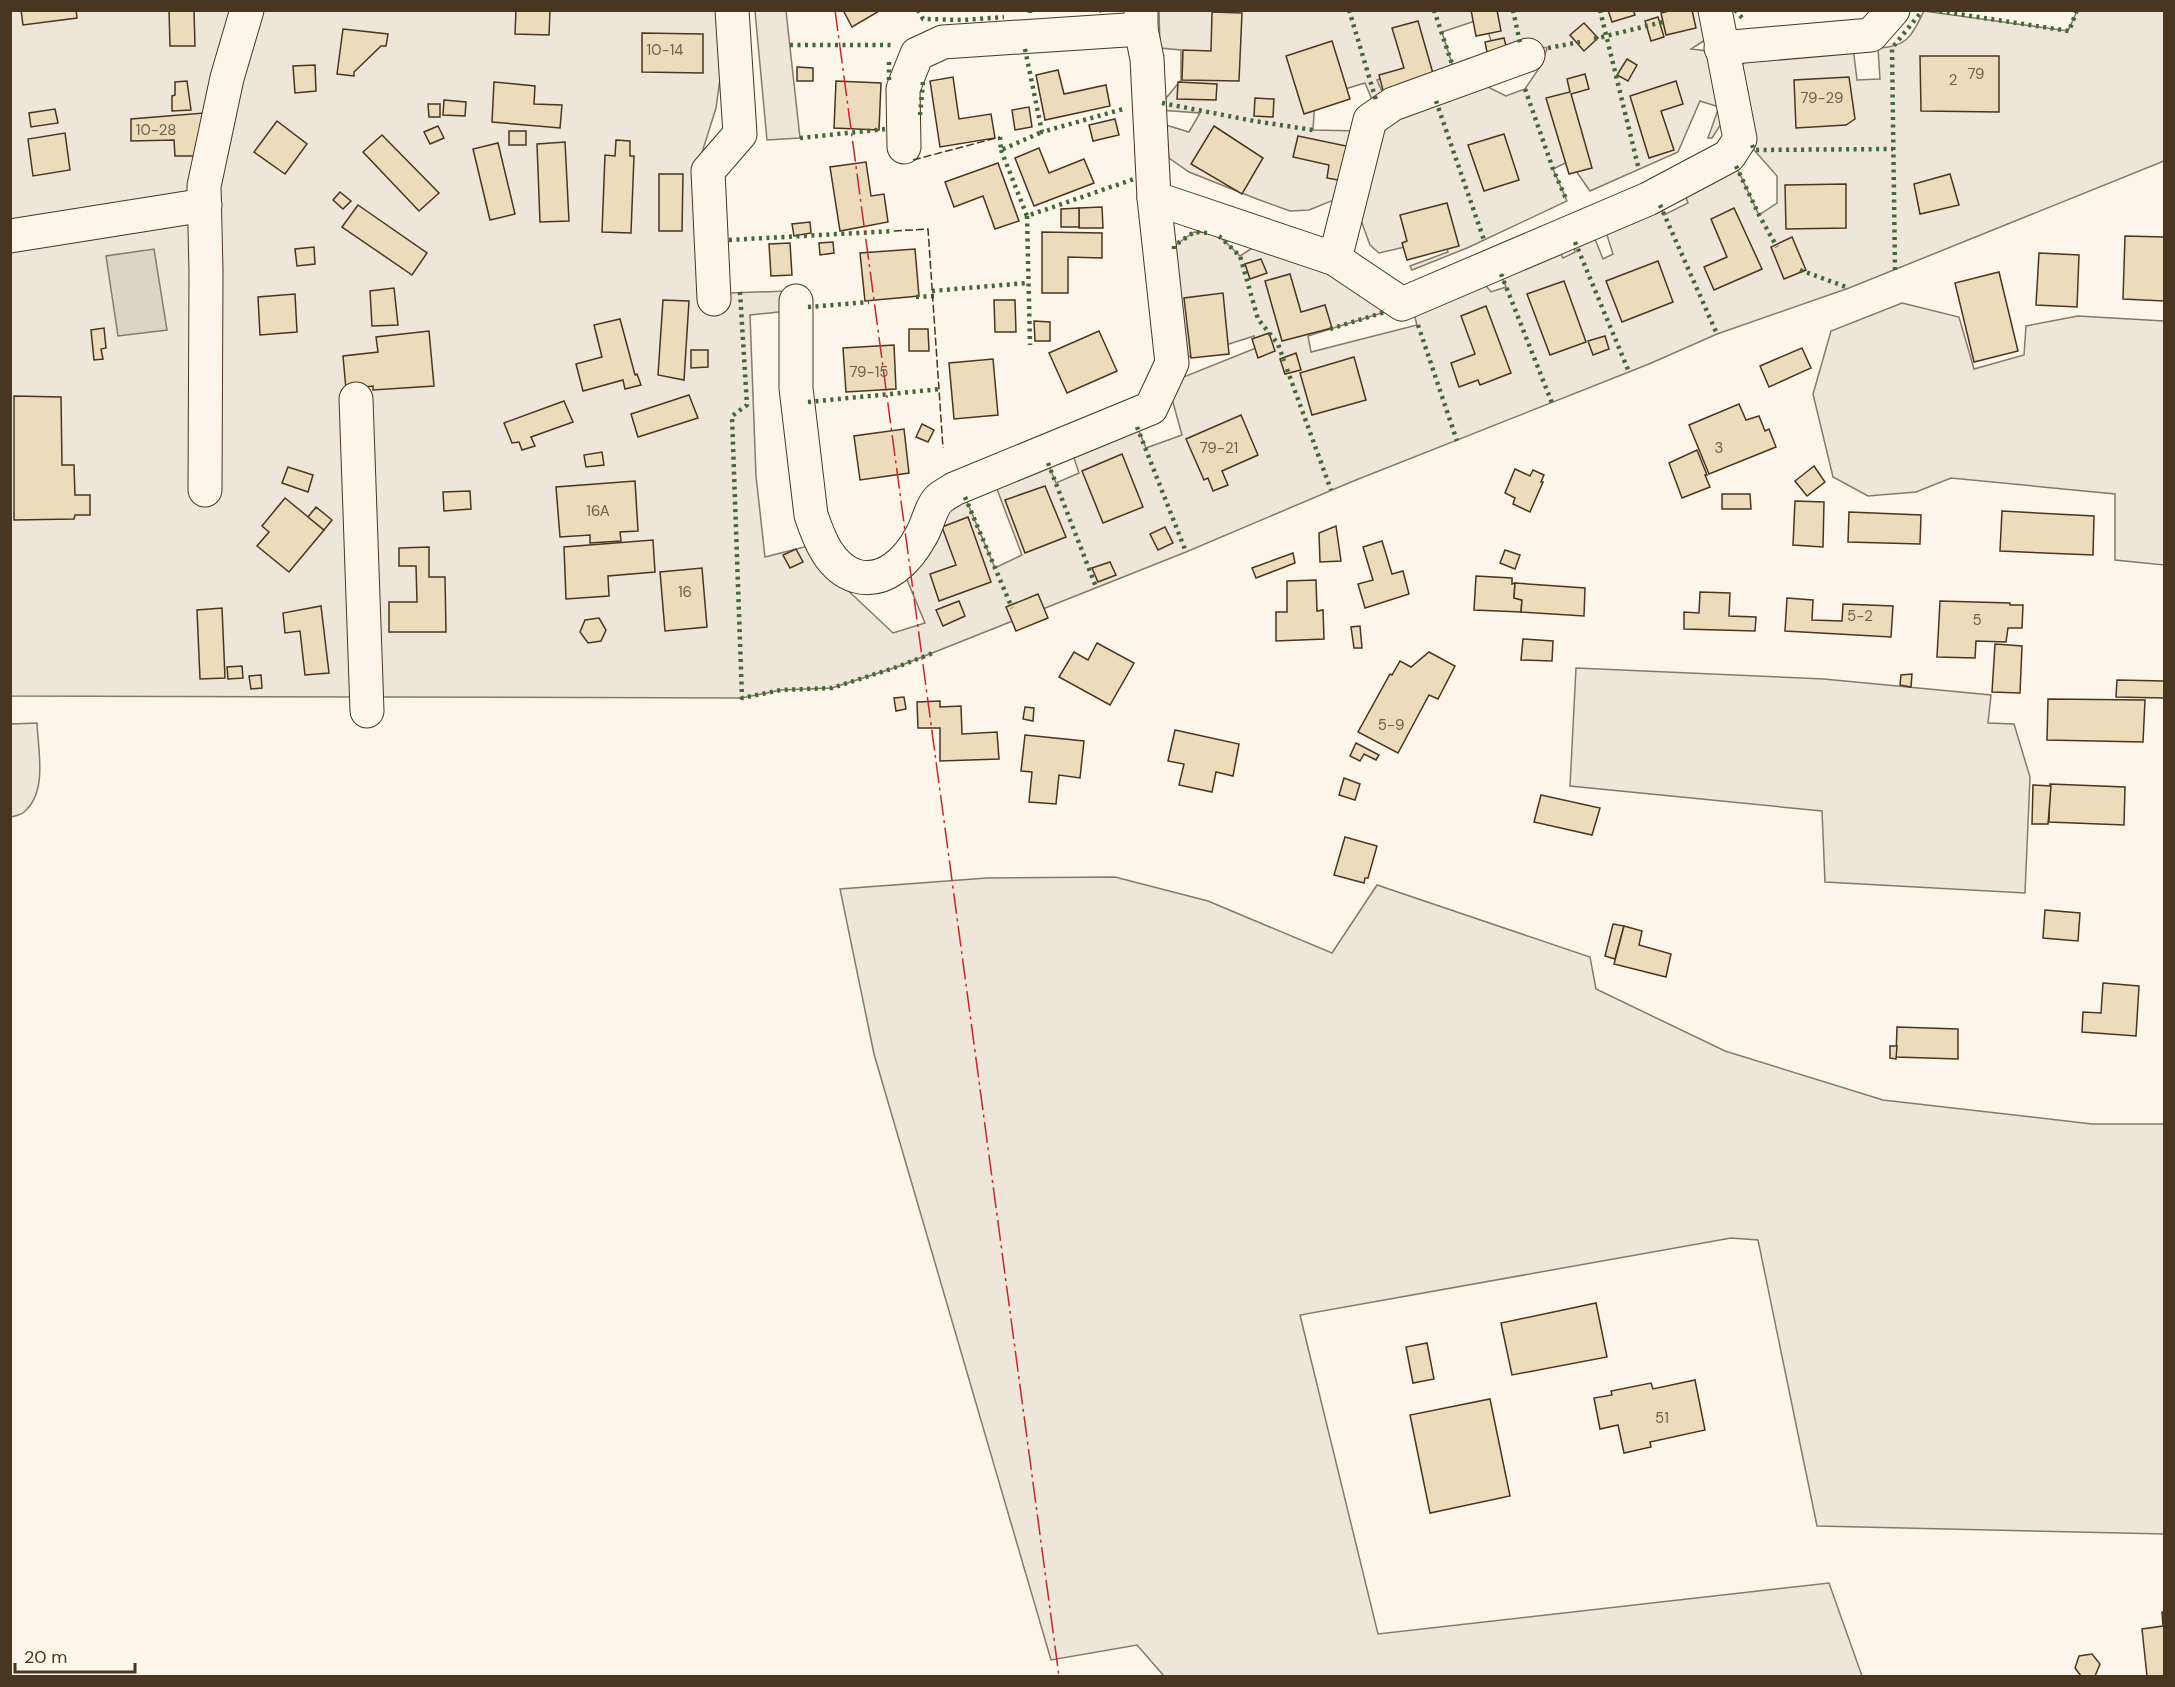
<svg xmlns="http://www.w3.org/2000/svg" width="2175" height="1687" font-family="'DM Sans',sans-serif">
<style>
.green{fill:#ede6d9;stroke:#887966;stroke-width:1.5}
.water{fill:#dcd4c6;stroke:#887966;stroke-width:1.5}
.building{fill:#ecdcbc;stroke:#4a3520;stroke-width:1.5}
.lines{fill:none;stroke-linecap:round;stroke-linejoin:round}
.minor-casing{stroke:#4a3520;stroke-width:35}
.minor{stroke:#fbf6e9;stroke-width:33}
.hedge{stroke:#436837;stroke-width:4.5;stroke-dasharray:3 4.5;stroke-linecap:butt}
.fence{stroke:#4a3520;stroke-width:1.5;stroke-dasharray:8 3;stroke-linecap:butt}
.power{stroke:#c62828;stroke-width:1.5;stroke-dasharray:21 4.5 3 4.5;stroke-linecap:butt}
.labels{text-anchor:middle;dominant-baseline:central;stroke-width:4.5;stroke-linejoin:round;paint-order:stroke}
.number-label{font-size:15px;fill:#725f47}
</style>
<rect width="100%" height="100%" fill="#fbf6e9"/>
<g class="green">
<path d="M11,11H720L723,57L716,108L694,178L701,294L788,291L789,311L750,315L756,476L765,557L808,546L839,582L893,633L925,623L905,575L945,515L965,497L995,568L1022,555L995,484L1048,463L1056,483L1079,473L1072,452L1136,424L1146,448L1182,435L1171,395L1181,378L1256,348L1254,336L1188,357L1174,246L1194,232L1216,233L1240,256L1266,239L1326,268L1385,312L1308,336L1311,352L1417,325L1413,310L1482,281L1491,292L1506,287L1501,274L1558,249L1563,258L1575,252L1573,242L1593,234L1603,259L1613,254L1605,229L1660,204L1664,215L1688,203L1682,187L1736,166L1759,215L1777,203V176L1754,150L1736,74L1745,61L1853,47L1857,80L1880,79L1878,48C1908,47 1912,35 1924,11L2068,31L2077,11H2164V161L1849,288L1717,334L1649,364L1351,482L1186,552L897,667L832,688L781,690L742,698L11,696Z"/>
<polygon points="755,11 786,11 800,138 767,140"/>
<polygon points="1159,11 1702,11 1705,40 1691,49 1708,51 1721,109 1721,124 1712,138 1708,138 1719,107 1700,101 1678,152 1590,191 1569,161 1553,169 1567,201 1467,248 1412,270 1410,266 1448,252 1444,238 1379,253 1370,245 1358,212 1379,127 1397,110 1448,91 1488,87 1506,96 1525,89 1542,64 1547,48 1520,43 1495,54 1484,18 1442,32 1453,67 1397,89 1391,76 1377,80 1384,96 1373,102 1365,83 1315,98 1313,130 1361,131 1348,182 1334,200 1309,210 1290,211 1257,199 1189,172 1169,158 1166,125 1189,132 1200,113 1159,110 1162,103 1181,80 1181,50 1160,48"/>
<polygon points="1902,303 1959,317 1974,369 2024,355 2026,326 2078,316 2164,321 2164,565 2115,560 2115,494 1951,478 1916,492 1868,496 1833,477 1813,394 1831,331"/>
<polygon points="1576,668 1824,679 1991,695 1988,723 2014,724 2030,777 2025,893 1825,882 1822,811 1570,786"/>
<path d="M37,723C38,750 48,792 24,812C21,815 15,816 11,817V724Z"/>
<polygon points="1115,877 1208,901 1332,953 1377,885 1590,957 1596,989 1725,1051 1883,1100 2092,1124 2164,1124 2164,1534 1817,1526 1758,1240 1731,1238 1300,1315 1378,1634 1829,1583 1862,1676 1164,1676 1137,1645 1051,1660 874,1054 840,889 987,878"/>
</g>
<polygon class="water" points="154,249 167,330 118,336 106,256"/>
<g class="building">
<polygon points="21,10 76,10 77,18 23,25"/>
<polygon points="169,10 194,10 195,46 170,46"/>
<polygon points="516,10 550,10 549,35 515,34"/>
<polygon points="843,10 881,10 852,27"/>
<polygon points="1471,10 1497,10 1501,31 1476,36"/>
<polygon points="1608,10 1633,10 1635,15 1612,22"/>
<polygon points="1673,10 1692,10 1696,28 1666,35 1661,13"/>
<polygon points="1212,12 1242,13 1239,81 1182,80 1183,50 1211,51"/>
<polygon points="1658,17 1664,37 1651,41 1645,21"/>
<polygon points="1418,21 1436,84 1385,98 1379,75 1404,68 1392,28"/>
<polygon points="1584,23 1598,38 1584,51 1570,35"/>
<polygon points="343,29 388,34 386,46 381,46 354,72 354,76 337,74"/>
<polygon points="642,33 703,34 703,73 642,72"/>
<polygon points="1504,38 1509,58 1489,62 1485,42"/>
<polygon points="1332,41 1350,99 1304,114 1286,56"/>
<polygon points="1920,56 1999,56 1999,112 1921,111"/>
<polygon points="1627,59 1637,65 1628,81 1617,75"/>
<polygon points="315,65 316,91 295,93 293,66"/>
<polygon points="797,67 813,68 813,81 797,81"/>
<polygon points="1058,70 1064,94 1106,85 1110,106 1045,120 1036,75"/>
<polygon points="1585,74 1589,89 1571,94 1592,168 1569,174 1546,98 1570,92 1567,79"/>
<polygon points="953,77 959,119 991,114 995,138 940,147 930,81"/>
<polygon points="1849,77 1855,119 1846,125 1796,128 1794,80"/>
<polygon points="187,81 191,110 172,111 172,96 175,95 175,82"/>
<polygon points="836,81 881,83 879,130 834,128"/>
<polygon points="1676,81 1683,104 1661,111 1674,150 1649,158 1630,96"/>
<polygon points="494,82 535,86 534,104 562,105 560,128 492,122"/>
<polygon points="1178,82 1217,84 1216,100 1177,99"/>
<polygon points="1255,98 1274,99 1273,117 1254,116"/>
<polygon points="444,100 466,102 465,116 443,115"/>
<polygon points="428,104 440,104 440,117 429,117"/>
<polygon points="1029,107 1032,127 1015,130 1012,110"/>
<polygon points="55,109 58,123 31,127 29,113"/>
<polygon points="204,113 201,156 175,156 174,140 131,141 131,119"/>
<polygon points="1115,119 1119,135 1093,141 1089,125"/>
<polygon points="277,121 307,144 285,174 254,152"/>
<polygon points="438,126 444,138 430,144 424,132"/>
<polygon points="1214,126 1263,158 1242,194 1191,164"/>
<rect x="509" y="131" width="17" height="14"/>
<polygon points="65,133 70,170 33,176 28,139"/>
<polygon points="1504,134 1519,180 1484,191 1468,145"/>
<polygon points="382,135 439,193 419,211 363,152"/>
<polygon points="1298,136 1351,147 1343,181 1327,178 1329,165 1293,157"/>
<polygon points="616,140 630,141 630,156 634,156 631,233 602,232 605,155 615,156"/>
<polygon points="565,142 569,221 540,222 537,144"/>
<polygon points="498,143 515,214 490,220 473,149"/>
<polygon points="1039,148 1049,173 1084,159 1094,183 1034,206 1015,158"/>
<polygon points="866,162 871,196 884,194 888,222 840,231 830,167"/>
<polygon points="998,163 1019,221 995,229 983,196 954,207 945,182"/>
<polygon points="659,174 683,174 682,231 659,231"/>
<polygon points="1950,174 1959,205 1920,214 1914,184"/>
<polygon points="1846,184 1846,228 1786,229 1785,185"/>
<polygon points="340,192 351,201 343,209 333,200"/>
<polygon points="1447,203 1459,246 1407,260 1402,243 1407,241 1400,215"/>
<polygon points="358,205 427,253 412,275 342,227"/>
<polygon points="1102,207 1103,228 1079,228 1079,208"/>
<polygon points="1079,208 1079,227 1061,227 1061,209"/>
<polygon points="1734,208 1762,269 1714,290 1704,267 1727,257 1711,219"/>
<polygon points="810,222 811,233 794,236 792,224"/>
<polygon points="1042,232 1102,233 1102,258 1068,257 1068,293 1042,293"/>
<polygon points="2125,236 2164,237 2164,301 2123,299"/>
<polygon points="1792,237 1806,270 1784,279 1771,247"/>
<polygon points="833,242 834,253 820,255 819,243"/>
<polygon points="790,243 792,275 771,276 769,244"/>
<polygon points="314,247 315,264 297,266 295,249"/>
<polygon points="915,249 919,296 865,301 860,253"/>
<polygon points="2039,253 2079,255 2077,307 2036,305"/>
<polygon points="1261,259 1267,273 1250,279 1245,264"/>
<polygon points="1658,261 1673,302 1622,322 1606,281"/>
<polygon points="1999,272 2018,351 1974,362 1955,283"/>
<polygon points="1290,274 1301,312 1325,305 1332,328 1282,341 1265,281"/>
<polygon points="1564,281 1586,342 1550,355 1527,294"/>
<polygon points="394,288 398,325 372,326 370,291"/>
<polygon points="1223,293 1229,354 1191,358 1184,298"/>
<polygon points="295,294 297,332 260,335 258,297"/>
<polygon points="663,300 689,301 684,380 658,375"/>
<polygon points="994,300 1015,300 1016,332 995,332"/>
<polygon points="1486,306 1511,373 1480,385 1478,380 1459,387 1451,363 1475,354 1461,316"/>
<polygon points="620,319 635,375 637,374 641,385 625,389 623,380 583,391 576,364 602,357 594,325"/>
<polygon points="1034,321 1050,322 1050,341 1035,341"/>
<polygon points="104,328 106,348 101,349 103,359 94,360 91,330"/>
<polygon points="909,329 928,329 929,351 909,351"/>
<polygon points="429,331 434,386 373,390 373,386 346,389 343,356 378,352 376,337"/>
<polygon points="1099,331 1117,371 1067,393 1049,353"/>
<polygon points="1269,333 1275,351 1258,358 1252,339"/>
<polygon points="1605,336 1609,349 1593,355 1588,341"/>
<polygon points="894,345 896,389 846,392 843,348"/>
<polygon points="1802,348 1811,368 1769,387 1760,366"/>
<polygon points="691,350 708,350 708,367 691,368"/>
<polygon points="1296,353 1301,370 1285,374 1280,359"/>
<polygon points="1354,357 1366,400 1312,415 1300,373"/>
<polygon points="993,359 998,415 954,419 949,363"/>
<polygon points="689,395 698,418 638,437 631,414"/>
<polygon points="14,396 61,397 62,465 74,465 75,495 90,495 90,515 75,515 74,519 14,520"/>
<polygon points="564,401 573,422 531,437 535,446 522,450 519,442 512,443 504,423"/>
<polygon points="1739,404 1746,420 1759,416 1765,431 1769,429 1776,447 1709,474 1689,425"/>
<polygon points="1241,415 1258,455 1222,471 1228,485 1213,491 1208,478 1204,480 1186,439"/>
<polygon points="922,424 934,430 928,442 916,437"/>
<polygon points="904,429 909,473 860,480 854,436"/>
<polygon points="1697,450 1707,475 1705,475 1710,487 1682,498 1669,463"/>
<polygon points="602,452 604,465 586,467 584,455"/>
<polygon points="1122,454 1143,507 1103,523 1082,471"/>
<polygon points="1814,466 1825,482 1807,496 1795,481"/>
<polygon points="288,467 313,475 308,492 282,483"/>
<polygon points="1515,469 1530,476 1533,470 1544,475 1541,482 1543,482 1530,512 1513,504 1515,498 1505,493"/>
<polygon points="635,481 638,531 620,532 621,541 590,543 590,535 560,537 556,487"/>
<polygon points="1045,486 1066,537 1025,553 1005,500"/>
<polygon points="470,491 471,509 444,511 443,492"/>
<polygon points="1722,494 1750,494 1751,509 1722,509"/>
<polygon points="285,498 324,530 289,572 257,546 269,532 262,526"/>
<polygon points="1795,501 1824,502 1823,547 1793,545"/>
<polygon points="316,507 332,520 324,530 308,517"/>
<polygon points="2002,511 2094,516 2093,555 2000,551"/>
<polygon points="1849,512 1921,515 1920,544 1848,542"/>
<polygon points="968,517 991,582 939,601 930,574 956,565 942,527"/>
<polygon points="1336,526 1341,561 1320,562 1319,533"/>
<polygon points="1165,527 1173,543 1158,550 1150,534"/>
<polygon points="653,540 655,572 608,576 609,596 566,599 564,547"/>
<polygon points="1382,541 1392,574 1403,571 1409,594 1365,608 1358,584 1373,580 1363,547"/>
<polygon points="429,547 429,577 445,577 446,632 389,632 389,602 417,602 416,566 399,566 399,548"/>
<polygon points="796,549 803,562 790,568 783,555"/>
<polygon points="1505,550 1520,555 1515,569 1500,563"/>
<polygon points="1293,553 1295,563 1256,578 1252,568"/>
<polygon points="1110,562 1116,575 1098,582 1092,568"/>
<polygon points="702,568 707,627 665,631 660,572"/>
<polygon points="1476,576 1512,578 1512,584 1515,583 1514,598 1522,600 1521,612 1474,610"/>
<polygon points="1316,580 1317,611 1323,610 1324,639 1276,641 1276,612 1287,612 1287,581"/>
<polygon points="1515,583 1585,588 1584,616 1521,612 1522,600 1514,598"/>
<polygon points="1700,592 1730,593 1729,616 1756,617 1755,631 1684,629 1684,612 1699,613"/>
<polygon points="1038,594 1048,618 1016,631 1006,607"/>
<polygon points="1787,598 1813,600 1812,620 1842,621 1843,604 1893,606 1891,637 1785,631"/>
<polygon points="959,601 965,616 943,626 936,610"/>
<polygon points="1940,601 2010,603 2010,605 2023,605 2022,628 2008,628 2006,642 1976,641 1975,658 1937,657"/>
<polygon points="321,606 329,673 305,675 300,631 285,633 283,613"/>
<polygon points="222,608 225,678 200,679 197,610"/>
<polygon points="599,618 606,630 601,641 588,643 580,632 585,620"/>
<polygon points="1360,626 1362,648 1354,648 1351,627"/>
<polygon points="1523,639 1553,641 1552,661 1521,660"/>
<polygon points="1097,643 1134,663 1110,705 1059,677 1074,652 1088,660"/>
<polygon points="1995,644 2022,646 2020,693 1992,692"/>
<polygon points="1429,652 1455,666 1438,699 1429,695 1398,753 1358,732 1390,674 1392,675 1400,661 1411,667"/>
<polygon points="242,666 243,678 228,679 227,667"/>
<polygon points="1912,674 1911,687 1900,685 1901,675"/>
<polygon points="261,675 262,688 251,689 249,676"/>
<polygon points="2117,680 2164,681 2164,698 2116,697"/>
<polygon points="904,697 906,709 896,711 894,698"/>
<polygon points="2048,699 2145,700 2143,742 2047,740"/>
<polygon points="940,701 940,707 961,706 962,734 997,732 999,759 940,761 940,728 918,728 917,702"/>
<polygon points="1025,707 1034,708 1033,721 1023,719"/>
<polygon points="1175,730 1239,744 1233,776 1216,772 1212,792 1179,785 1184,764 1168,761"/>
<polygon points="1025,735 1084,741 1080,778 1059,775 1056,804 1029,802 1032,772 1021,771"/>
<polygon points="1356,743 1379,755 1376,760 1364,754 1360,761 1350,756"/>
<polygon points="1344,778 1360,784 1355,800 1339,795"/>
<polygon points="2050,784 2125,787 2124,825 2049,822"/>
<polygon points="2033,785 2051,786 2048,824 2032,824"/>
<polygon points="1541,795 1600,808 1592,835 1534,822"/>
<polygon points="1345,837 1377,846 1368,878 1365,878 1364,883 1334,875"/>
<polygon points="2045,910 2080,913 2078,941 2043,938"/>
<polygon points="1613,924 1624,926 1615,959 1605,956"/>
<polygon points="1624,926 1642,931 1639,945 1671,954 1666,977 1614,964"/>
<polygon points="2103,983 2139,986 2136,1036 2082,1032 2083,1012 2101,1013"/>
<polygon points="1897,1027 1958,1029 1958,1059 1896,1057"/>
<polygon points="1890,1046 1897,1046 1896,1059 1890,1058"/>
<polygon points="1596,1303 1607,1357 1512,1375 1501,1323"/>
<polygon points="1427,1343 1434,1379 1413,1383 1406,1347"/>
<polygon points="1695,1380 1705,1430 1650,1442 1651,1447 1624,1453 1618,1425 1600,1429 1594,1398 1612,1395 1611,1391 1651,1383 1653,1389"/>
<polygon points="1490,1399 1510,1496 1430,1513 1410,1415"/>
<polygon points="2162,1612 2164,1612 2164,1676 2147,1676 2142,1629 2163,1626"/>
<polygon points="2092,1654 2100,1664 2095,1676 2081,1676 2075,1668 2079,1656"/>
</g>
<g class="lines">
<g class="minor-casing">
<g id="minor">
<polyline points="1141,10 1141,29 1147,59 1154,198 1335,259 1402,304 1648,199 1729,156 1740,139 1715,10"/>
<polyline points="1721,48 1871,35 1893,10"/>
<polyline points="904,147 903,89 917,54 943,42 1141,29"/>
<polyline points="10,236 205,205"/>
<polyline points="1335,259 1370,120 1393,104 1528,55"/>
<polyline points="714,299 708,171 740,134 732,10"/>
<path d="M796,301V388L811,515C819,539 830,568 856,576C885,584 908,560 921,536C928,525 930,508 939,499C943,495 950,492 954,489L1151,408L1172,363L1154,198"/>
<polyline points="356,399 367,711"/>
<polyline points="205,490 206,271 204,186 227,78 247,10"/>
</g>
</g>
<use href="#minor" class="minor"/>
<g class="hedge">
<polyline points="918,10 923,19 964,20 1004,17"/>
<polyline points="1349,10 1376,100"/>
<polyline points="1434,10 1453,67"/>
<polyline points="1513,10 1520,43"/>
<polyline points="1600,10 1639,170"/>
<polyline points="1735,10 1744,20"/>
<polyline points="1932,10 2069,31 2077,10"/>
<polyline points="1099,12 1100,10"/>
<polyline points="1030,13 1030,10"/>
<polyline points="1594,39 1667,21"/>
<polyline points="790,45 891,45"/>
<polyline points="1548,48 1580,42"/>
<polyline points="1025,49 1042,132 1123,109"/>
<polyline points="889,62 889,84"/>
<polyline points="1525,89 1553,169 1567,201"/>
<polyline points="1436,101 1484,240"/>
<polyline points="1162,103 1254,121 1313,130"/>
<polyline points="920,115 923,82"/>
<polyline points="1000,137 1001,150 1042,132"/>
<polyline points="800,138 886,129"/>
<polyline points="1752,145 1754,150 1893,149"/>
<polyline points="1001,150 1027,216 1134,179"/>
<polyline points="1736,166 1759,215 1777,247"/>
<polyline points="1660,205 1717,334"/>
<polyline points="1027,216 1030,345"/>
<polyline points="1219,236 1240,256 1258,319 1278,344 1284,361"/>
<polyline points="729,240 894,231"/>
<polyline points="1575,242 1629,372"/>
<polyline points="1174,249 1174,246 1194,232 1209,233"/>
<polyline points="1800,270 1849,288"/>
<polyline points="1895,270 1892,48 1923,10"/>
<polyline points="1501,274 1552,403"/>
<polyline points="932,291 1027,283"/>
<polyline points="740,292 747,405 732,416 742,698 781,690 832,688 897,667 933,653"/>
<polyline points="916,297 934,296"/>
<polyline points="808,307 869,302"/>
<polyline points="1418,325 1457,441"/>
<polyline points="1330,329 1385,312 1383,310"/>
<polyline points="1287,369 1331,490"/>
<polyline points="808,402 941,389"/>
<polyline points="1137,427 1186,552"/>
<polyline points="1048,463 1096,587"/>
<polyline points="965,497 1012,608"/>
</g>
<g class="fence">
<polyline points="913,160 1000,137"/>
<polyline points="894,231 928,229 943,448"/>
</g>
<polyline class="power" points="835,10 1059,1676"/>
</g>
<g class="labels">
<g class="number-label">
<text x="665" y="50">10-14</text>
<text x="1976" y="74">79</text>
<text x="1953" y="80">2</text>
<text x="1822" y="98">79-29</text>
<text x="156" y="130">10-28</text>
<text x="869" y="372">79-15</text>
<text x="1219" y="448">79-21</text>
<text x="1719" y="448">3</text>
<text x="598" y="511">16A</text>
<text x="685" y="592">16</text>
<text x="1860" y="616">5-2</text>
<text x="1977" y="620">5</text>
<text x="1391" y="725">5-9</text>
<text x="1662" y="1418">51</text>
</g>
</g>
<rect width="2175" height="1687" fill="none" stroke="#4a3520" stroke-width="24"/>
<path d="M15 1663v9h120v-9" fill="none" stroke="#4a3520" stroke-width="3"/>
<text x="24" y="1663" font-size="18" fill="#4a3520" stroke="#fbf6e9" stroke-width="4.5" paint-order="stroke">20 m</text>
</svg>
